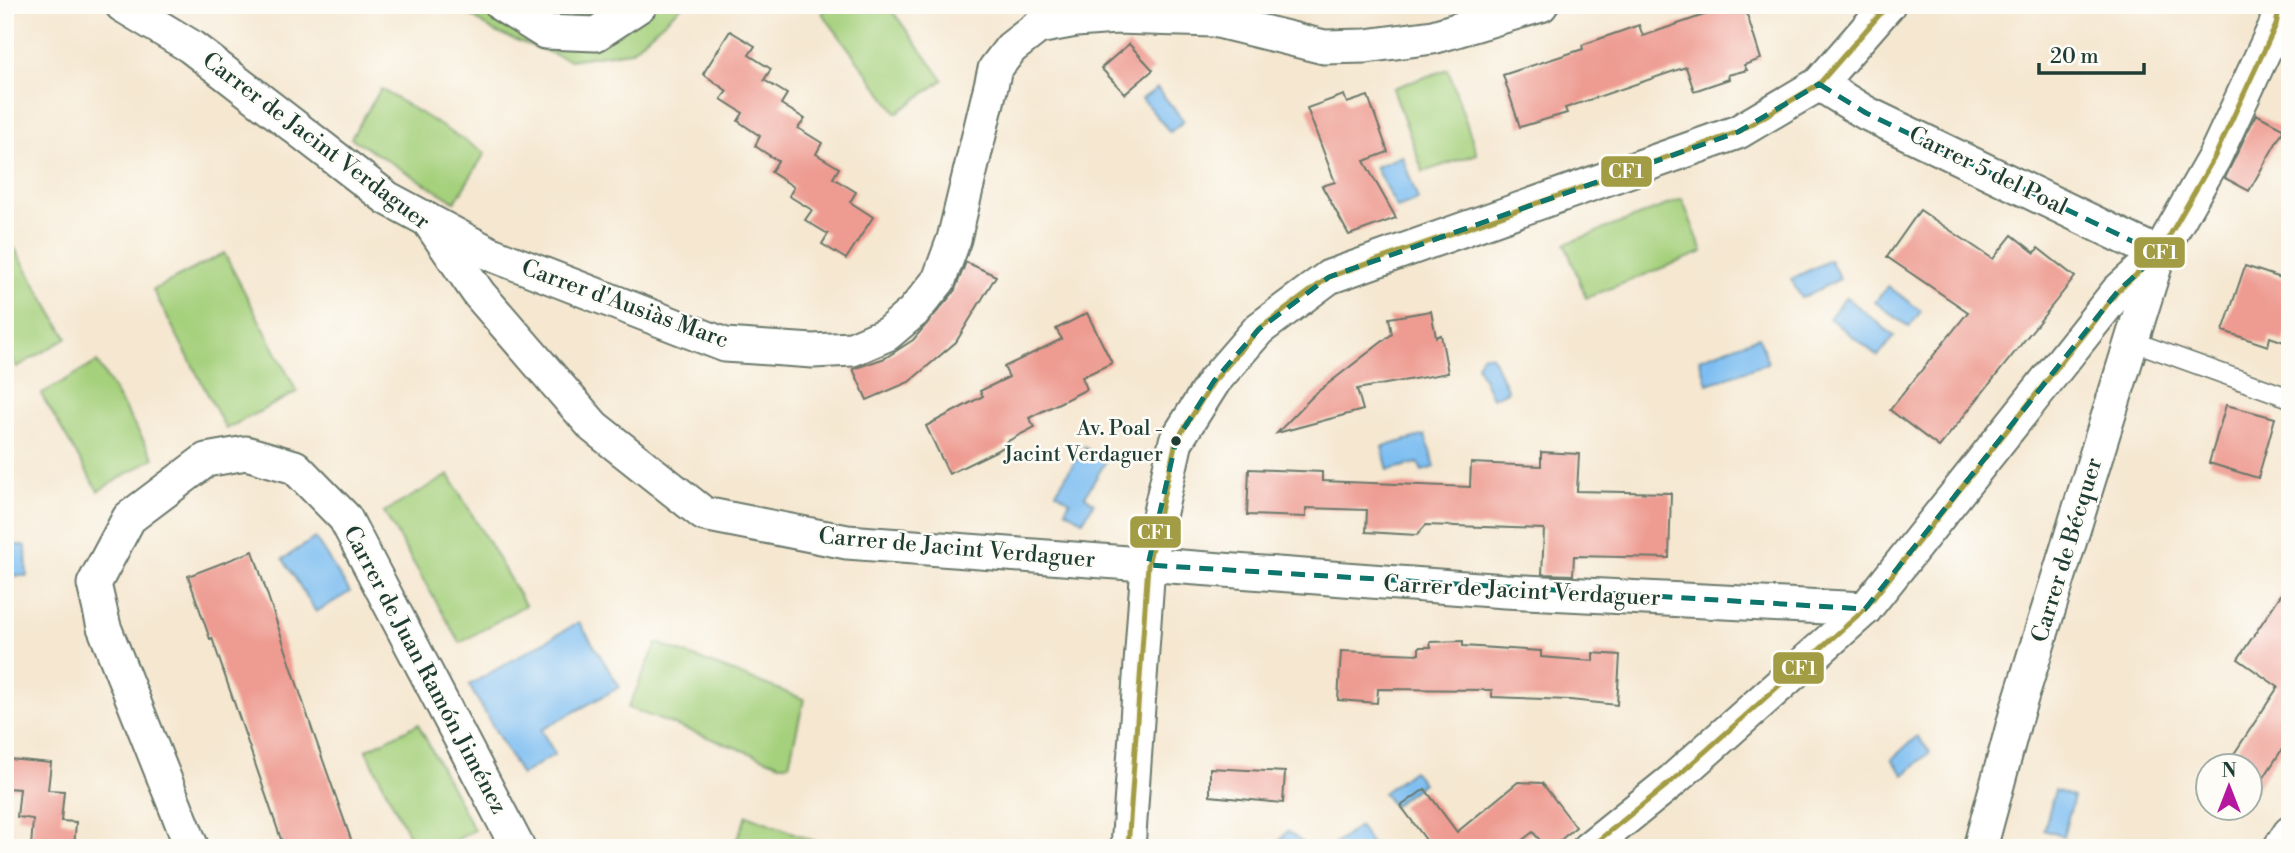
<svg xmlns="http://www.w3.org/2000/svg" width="2295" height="853" font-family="'Libre Bodoni',serif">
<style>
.green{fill:#a5d07c;stroke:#628658;stroke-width:2}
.water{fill:#7dbdf1;stroke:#4e7d92;stroke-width:2}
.building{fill:#ee9c92}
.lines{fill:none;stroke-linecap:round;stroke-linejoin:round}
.lane-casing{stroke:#6a786b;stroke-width:21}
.street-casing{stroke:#6a786b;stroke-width:37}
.lane{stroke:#fff;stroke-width:18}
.street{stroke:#fff;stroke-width:33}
.bus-1-casing{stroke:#fdfcf7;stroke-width:10}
.bus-1{stroke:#a29c44;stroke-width:5}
.marked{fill:none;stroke:#0f766e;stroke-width:5;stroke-dasharray:14 9;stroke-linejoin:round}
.bus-dot{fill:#1f3d34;stroke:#fdfcf7;stroke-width:2.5}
.labels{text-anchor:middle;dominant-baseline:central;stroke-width:5;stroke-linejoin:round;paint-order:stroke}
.bus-label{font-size:21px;fill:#1f3d34;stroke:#fdfcf7;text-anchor:end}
.street-label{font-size:23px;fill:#1f3d34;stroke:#fdfcf7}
.line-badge{stroke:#fdfcf7;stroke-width:2.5}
.badge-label{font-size:19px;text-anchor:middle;font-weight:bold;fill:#fff}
</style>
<rect width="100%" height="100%" fill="#fdfcf7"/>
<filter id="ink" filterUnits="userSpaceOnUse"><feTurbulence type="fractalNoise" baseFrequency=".0143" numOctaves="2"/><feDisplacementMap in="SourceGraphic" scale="14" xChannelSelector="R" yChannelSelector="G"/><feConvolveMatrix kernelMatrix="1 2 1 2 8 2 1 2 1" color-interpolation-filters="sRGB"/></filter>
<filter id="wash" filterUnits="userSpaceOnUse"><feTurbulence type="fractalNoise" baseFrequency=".00686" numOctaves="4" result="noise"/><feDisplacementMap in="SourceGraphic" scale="28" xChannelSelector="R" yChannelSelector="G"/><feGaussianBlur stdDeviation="1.57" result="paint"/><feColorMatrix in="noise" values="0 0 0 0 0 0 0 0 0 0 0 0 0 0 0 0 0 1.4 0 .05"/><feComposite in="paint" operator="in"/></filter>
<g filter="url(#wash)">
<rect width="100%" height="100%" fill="#f5e7d0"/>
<g class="green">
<polygon points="456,5 683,5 631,51 569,60 495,32"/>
<polygon points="832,5 888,5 943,80 897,113 822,13"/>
<polygon points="1448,69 1477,154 1423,172 1393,88"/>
<polygon points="381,89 485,153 455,202 351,138"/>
<polygon points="1682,199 1703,252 1586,298 1565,244"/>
<polygon points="5,232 67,338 17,367 5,347"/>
<polygon points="224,253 297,392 226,429 153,290"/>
<polygon points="97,362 154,458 98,491 41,394"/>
<polygon points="449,475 525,605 460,643 384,512"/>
<polygon points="657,643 804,699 789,764 780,764 628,708"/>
<polygon points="418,724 474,830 442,848 415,848 366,750"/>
<polygon points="747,815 817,842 815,848 733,848"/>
</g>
<g class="water">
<polygon points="1157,88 1184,121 1170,132 1142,99"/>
<polygon points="1402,156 1418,200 1397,208 1375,167"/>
<polygon points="1830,260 1840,279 1801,298 1791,279"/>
<polygon points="1888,286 1921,311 1909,327 1875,302"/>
<polygon points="1846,297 1894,336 1878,356 1829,318"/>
<polygon points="1759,337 1768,363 1708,384 1699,359"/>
<polygon points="1482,355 1490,355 1493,358 1508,391 1492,398 1477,365"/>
<polygon points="1425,435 1435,467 1422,471 1418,463 1388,470 1382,447"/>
<polygon points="1084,447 1106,461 1085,496 1094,503 1083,521 1065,510 1070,501 1056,492"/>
<polygon points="315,538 350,592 316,612 283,559"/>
<polygon points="5,544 26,546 27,576 5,575"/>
<polygon points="579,622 620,687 541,730 555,754 521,775 469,685"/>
<polygon points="1917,736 1930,752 1904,775 1892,759"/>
<polygon points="1413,770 1423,783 1393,806 1383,793"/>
<polygon points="2055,790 2074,797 2063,836 2044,830"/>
<polygon points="1359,826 1373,846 1370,848 1330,848"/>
<polygon points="1287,831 1303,843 1299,848 1275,848"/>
</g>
<g id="blocks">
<g class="building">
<polygon points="1733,5 1744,5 1761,59 1744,65 1747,70 1728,75 1729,79 1694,91 1686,67 1565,108 1567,113 1520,127 1503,75 1583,49 1582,45 1639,25 1643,36"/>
<polygon points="730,31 755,46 749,55 771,69 764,80 787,94 781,104 805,119 798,128 822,143 816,154 839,168 833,178 856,192 850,202 873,217 846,259 822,244 828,234 805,220 812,210 789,196 794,187 771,172 778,161 755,146 760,136 738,121 743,113 721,99 727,91 703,74"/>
<polygon points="1129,44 1153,70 1125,94 1101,68"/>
<polygon points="1344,95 1347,103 1368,96 1388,152 1364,161 1396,218 1349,235 1322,186 1335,182 1307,108"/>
<polygon points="2256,114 2284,129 2249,191 2225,178"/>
<polygon points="1920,210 1993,259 2012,235 2035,253 2038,248 2075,277 1939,447 1890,410 1968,312 1887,257"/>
<polygon points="966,262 996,276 956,342 909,382 867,400 853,369 885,358 913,340 954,292"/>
<polygon points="2245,266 2290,281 2290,325 2284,342 2270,337 2268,346 2223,331"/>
<polygon points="1431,311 1436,337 1441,335 1448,373 1357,389 1363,410 1277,433 1313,396 1311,397 1392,334 1389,318"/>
<polygon points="1087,313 1112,363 1082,377 1087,389 1029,418 1035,427 1006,442 1008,445 949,474 926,426 983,396 980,391 1009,377 1004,367 1062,339 1056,329"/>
<polygon points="2226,405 2275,418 2258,478 2209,463"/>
<polygon points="1541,452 1579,454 1577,491 1671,493 1669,558 1574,556 1573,575 1542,574 1544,529 1426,525 1417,535 1366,532 1367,510 1306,508 1306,517 1247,515 1249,469 1322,472 1322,481 1470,487 1471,463 1541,466"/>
<polygon points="253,551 313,732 354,848 284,848 212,638 210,639 188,576"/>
<polygon points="2290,581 2290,737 2250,799 2250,766 2226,766 2278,687 2238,659"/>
<polygon points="1463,641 1463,646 1541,651 1541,657 1593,661 1593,653 1620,655 1617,705 1570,700 1492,697 1492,690 1378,689 1377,703 1338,700 1341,651 1419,654 1419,647 1431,647 1430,642"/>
<polygon points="9,759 51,763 48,790 64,791 61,821 76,822 74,848 31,848 33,819 17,817 20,789 6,788"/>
<polygon points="1210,768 1285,772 1283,803 1210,796"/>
<polygon points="1518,782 1542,783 1576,827 1551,848 1546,848 1533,832 1512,848 1432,848 1401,806 1425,789 1457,832"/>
</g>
</g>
</g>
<g filter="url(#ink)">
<use href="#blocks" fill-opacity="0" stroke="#6a786b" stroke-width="2"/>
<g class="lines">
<g class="lane-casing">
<polyline id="lane" points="2132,341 2290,398"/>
</g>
<g class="street-casing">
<g id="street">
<polyline points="122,5 190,46 387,198 428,220 479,294 594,427 704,514 847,542 1505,591 1865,609"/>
<polyline points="502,5 545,32 596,34 640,5"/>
<polyline points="1819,84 1866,113 2159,254"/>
<polyline points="433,223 491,254 725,345 813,351 852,349 887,334 913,312 939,280 954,239 995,69 1011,48 1038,27 1076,20 1116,17 1214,20 1324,47 1366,46 1433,37 1541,5"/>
<polyline points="192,848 104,627 94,584 129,518 206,460 246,453 295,467 345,518 518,848"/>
<polyline points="1128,848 1148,565 1176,441 1214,381 1259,329 1329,277 1738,132 1819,84 1888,5"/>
<polyline points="1589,848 1672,781 1865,609 2118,291 2159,254 2214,158 2276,25 2280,5"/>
<polyline points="1980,848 2017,711 2158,256"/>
<polyline points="2280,848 2290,833"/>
</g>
</g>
<use href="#lane" class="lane"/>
<use href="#street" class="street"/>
<g class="bus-1-casing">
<g id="bus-1">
<polyline points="1128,848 1148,565 1176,441 1214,381 1259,329 1329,277 1738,132 1819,84 1888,5"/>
<polyline points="1589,848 1672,781 1865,609 2118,291 2159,254 2214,158 2276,25 2280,5"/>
</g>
</g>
<use href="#bus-1" class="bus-1"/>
</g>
</g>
<path class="marked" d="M1819,84L1866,113L2159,254L2118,291L1865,609L1148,565L1176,441L1214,381L1259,329L1329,277L1738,132Z"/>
<circle class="bus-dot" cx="1176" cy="441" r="6"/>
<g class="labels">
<g class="bus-label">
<text x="1163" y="429">Av. Poal -<tspan x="1163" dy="26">Jacint Verdaguer</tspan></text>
</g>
<g class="street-label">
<text transform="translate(316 141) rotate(37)">Carrer de Jacint Verdaguer</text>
<text transform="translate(1988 171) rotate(26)">Carrer 5 del Poal</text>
<text transform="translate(625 304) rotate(20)">Carrer d'Ausiàs Marc</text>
<text transform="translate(957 548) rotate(5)">Carrer de Jacint Verdaguer</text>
<text transform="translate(2067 550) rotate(-73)">Carrer de Bécquer</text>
<text transform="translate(1522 591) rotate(3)">Carrer de Jacint Verdaguer</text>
<text transform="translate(425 670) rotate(62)">Carrer de Juan Ramón Jiménez</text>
</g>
</g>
<g class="line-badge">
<rect x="1600" y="155" width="53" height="33" rx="7" fill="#a29c44"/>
<rect x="2133" y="236" width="53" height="33" rx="7" fill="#a29c44"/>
<rect x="1129" y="515" width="53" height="34" rx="7" fill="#a29c44"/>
<rect x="1772" y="651" width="53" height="34" rx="7" fill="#a29c44"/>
</g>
<g class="badge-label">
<text x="1626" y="178">CF1</text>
<text x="2160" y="259">CF1</text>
<text x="1155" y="539">CF1</text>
<text x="1799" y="675">CF1</text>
</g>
<rect width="2295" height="853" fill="none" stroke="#fdfcf7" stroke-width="28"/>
<g transform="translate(2229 787)"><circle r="33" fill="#fdfcf7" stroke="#a4b0a9" stroke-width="2"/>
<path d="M0-5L12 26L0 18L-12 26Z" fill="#b5179e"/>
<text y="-10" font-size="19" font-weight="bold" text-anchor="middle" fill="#1f3d34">N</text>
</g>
<path d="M2039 63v10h105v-10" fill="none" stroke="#1f3d34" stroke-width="3.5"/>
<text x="2050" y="63" font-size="21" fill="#1f3d34" stroke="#fdfcf7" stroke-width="5" paint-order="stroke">20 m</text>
</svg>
